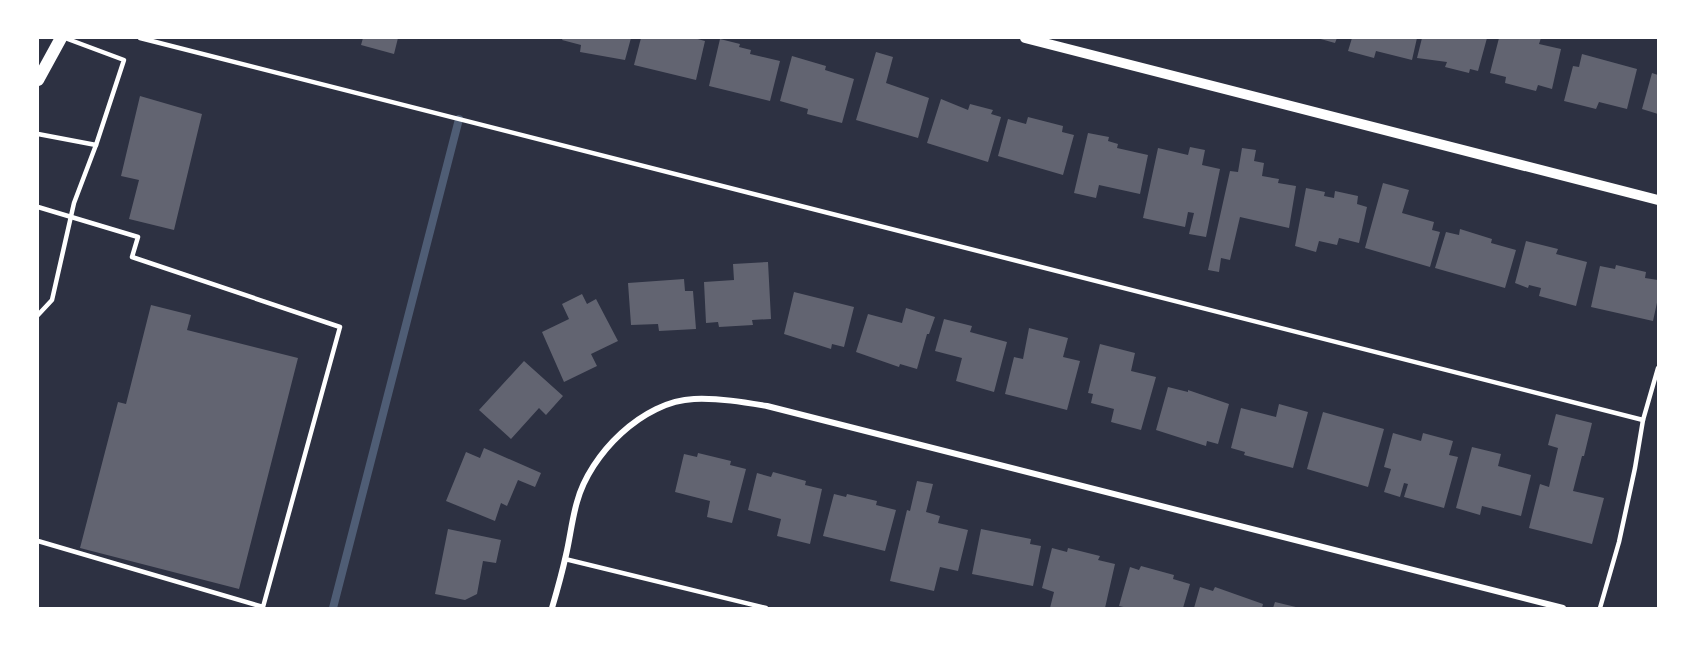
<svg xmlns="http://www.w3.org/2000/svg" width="1696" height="646" font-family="'Roboto Condensed',sans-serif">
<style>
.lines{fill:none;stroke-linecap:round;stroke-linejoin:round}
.stream{stroke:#4f5d75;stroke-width:8}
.building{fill:#626471}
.service{stroke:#fff;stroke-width:4.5}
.minor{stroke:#fff;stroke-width:6}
.tertiary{stroke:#fff;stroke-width:10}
.secondary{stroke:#fff;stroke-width:12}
</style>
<rect width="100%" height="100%" fill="#2d3142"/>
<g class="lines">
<polyline class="stream" points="333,608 459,119"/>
</g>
<g class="building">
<polygon points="363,38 398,38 394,54 361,45"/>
<polygon points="563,38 631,38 625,60 580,52 581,45 562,40"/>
<polygon points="641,38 694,38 705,41 696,80 634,65"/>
<polygon points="1317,38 1337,38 1335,43"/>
<polygon points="1352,38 1417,38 1412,60 1376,51 1374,58 1348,51"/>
<polygon points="1422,38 1487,38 1478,71 1470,69 1469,73 1445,67 1447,62 1417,58"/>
<polygon points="1499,38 1517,39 1518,38 1541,38 1539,44 1561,49 1552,89 1538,85 1536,91 1505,83 1506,77 1490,73"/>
<polygon points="720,39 740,44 739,47 751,50 750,54 780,61 770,101 709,86"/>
<polygon points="876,52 893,57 886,83 929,98 918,138 856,120"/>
<polygon points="1582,54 1637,69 1627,109 1599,102 1596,109 1564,101 1573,66 1579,67"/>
<polygon points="792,56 826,66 825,70 854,79 842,123 807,114 808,109 780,101"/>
<polygon points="1652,73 1658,75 1658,114 1642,109"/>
<polygon points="140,96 202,114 174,230 129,219 139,180 121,176"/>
<polygon points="941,99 968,110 970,104 993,110 991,114 1001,117 988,162 927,143"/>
<polygon points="1028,117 1063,126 1062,132 1074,135 1063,175 998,156 1008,119 1026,124"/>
<polygon points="1088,133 1109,137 1108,141 1118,144 1117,148 1148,155 1140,194 1099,185 1096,198 1074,193"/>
<polygon points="1190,147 1205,150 1202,165 1220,169 1206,237 1189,234 1194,213 1188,212 1185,227 1143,218 1158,148 1188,155"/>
<polygon points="1242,148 1256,150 1254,161 1264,163 1262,176 1279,179 1278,183 1296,186 1289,228 1240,217 1230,260 1221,258 1219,272 1208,270 1230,171 1238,172"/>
<polygon points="1383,183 1409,190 1402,213 1434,222 1432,230 1440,232 1430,267 1365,248"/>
<polygon points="1306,188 1325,192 1324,196 1334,198 1335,191 1358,196 1357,204 1367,207 1359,243 1339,238 1337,245 1319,241 1316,252 1295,246"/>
<polygon points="1460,229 1492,239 1491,243 1516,250 1505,288 1435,268 1446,232 1459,235"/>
<polygon points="1526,241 1558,249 1556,254 1587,262 1576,306 1539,296 1541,288 1529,285 1528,288 1515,283"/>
<polygon points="768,262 771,319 752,320 753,325 719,327 718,322 706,323 704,282 734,280 733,264"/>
<polygon points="1616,265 1646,272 1645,278 1658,280 1658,298 1653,321 1591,307 1600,266 1615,269"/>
<polygon points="684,279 685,291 693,291 696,329 659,331 658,324 631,325 628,283"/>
<polygon points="794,292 854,307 844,347 832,344 831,349 784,334"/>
<polygon points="582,294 587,304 596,299 618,341 591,354 597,366 564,382 542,332 569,319 562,304"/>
<polygon points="151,305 191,315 187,330 298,358 239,589 80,548 118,402 126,404"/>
<polygon points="906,308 935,317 929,334 927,334 917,369 900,364 899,367 856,352 868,314 902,323"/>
<polygon points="944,319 972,326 970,332 1007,342 994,392 956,381 962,358 935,351"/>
<polygon points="1029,328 1068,338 1063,357 1080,361 1067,410 1005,394 1014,357 1023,359"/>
<polygon points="1100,344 1135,353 1131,371 1156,377 1141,430 1111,422 1114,409 1091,403 1093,394 1088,393"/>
<polygon points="524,361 563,396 546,415 539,408 511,439 479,410"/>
<polygon points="1168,387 1188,392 1188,390 1229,404 1218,444 1207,441 1206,446 1156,430"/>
<polygon points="1279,404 1308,412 1293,468 1244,455 1245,452 1231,448 1241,408 1276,417"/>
<polygon points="1323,412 1384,429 1368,487 1307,469"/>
<polygon points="1556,414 1592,423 1584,456 1582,456 1573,491 1604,498 1592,544 1529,528 1540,484 1549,487 1558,448 1548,445"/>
<polygon points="1393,433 1421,441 1423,433 1453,441 1449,455 1458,457 1444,508 1404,497 1408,484 1404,483 1400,497 1384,492 1391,469 1384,467"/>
<polygon points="1472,447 1501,454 1498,466 1531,475 1521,516 1482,506 1480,515 1456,508"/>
<polygon points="484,448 541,473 535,487 518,480 507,506 501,503 495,521 446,501 466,452 480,458"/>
<polygon points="698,453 731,461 730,465 746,469 732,523 707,517 710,501 675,492 684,454 697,457"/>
<polygon points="773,472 806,481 805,485 822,489 810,544 777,536 781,519 748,510 757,473 771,477"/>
<polygon points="917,481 933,484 926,512 940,516 938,523 968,530 958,571 940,567 934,591 890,581 907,510 910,511"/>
<polygon points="834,494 846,497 847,494 877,501 876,505 896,510 885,551 823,536"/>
<polygon points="448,529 501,540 496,563 483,561 477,594 465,600 435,594"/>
<polygon points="981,529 1031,539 1030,544 1041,546 1033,586 972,574"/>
<polygon points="1052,548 1067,552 1068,548 1100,556 1098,560 1115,564 1105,608 1050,608 1054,592 1042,588"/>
<polygon points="1141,566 1174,575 1173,579 1190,584 1183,608 1128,608 1119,606 1130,567 1139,570"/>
<polygon points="1200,587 1213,591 1215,587 1263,604 1262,608 1194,608"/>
<polygon points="1275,602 1300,608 1273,608"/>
</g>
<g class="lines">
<g class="service">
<polyline points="140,38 1643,420"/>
<polyline points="38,134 96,145 124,60 65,38"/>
<polyline points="38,207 138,237 132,257 340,327 263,607 38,541"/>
<polyline points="38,315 52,300 74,203 96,145"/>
<polyline points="565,559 766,608"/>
<polyline points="1600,608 1619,542 1635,468 1643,420 1658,368"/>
</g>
<path class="minor" d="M552,608C557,591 562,573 566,555C570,538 572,519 577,502C590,454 643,401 694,399C719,398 743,402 767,406L1563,608"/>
<polyline class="tertiary" points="1025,38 1658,200"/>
<polyline class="secondary" points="38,80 61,38"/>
</g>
<rect width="1696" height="646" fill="none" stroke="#ffffff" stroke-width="78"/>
</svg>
